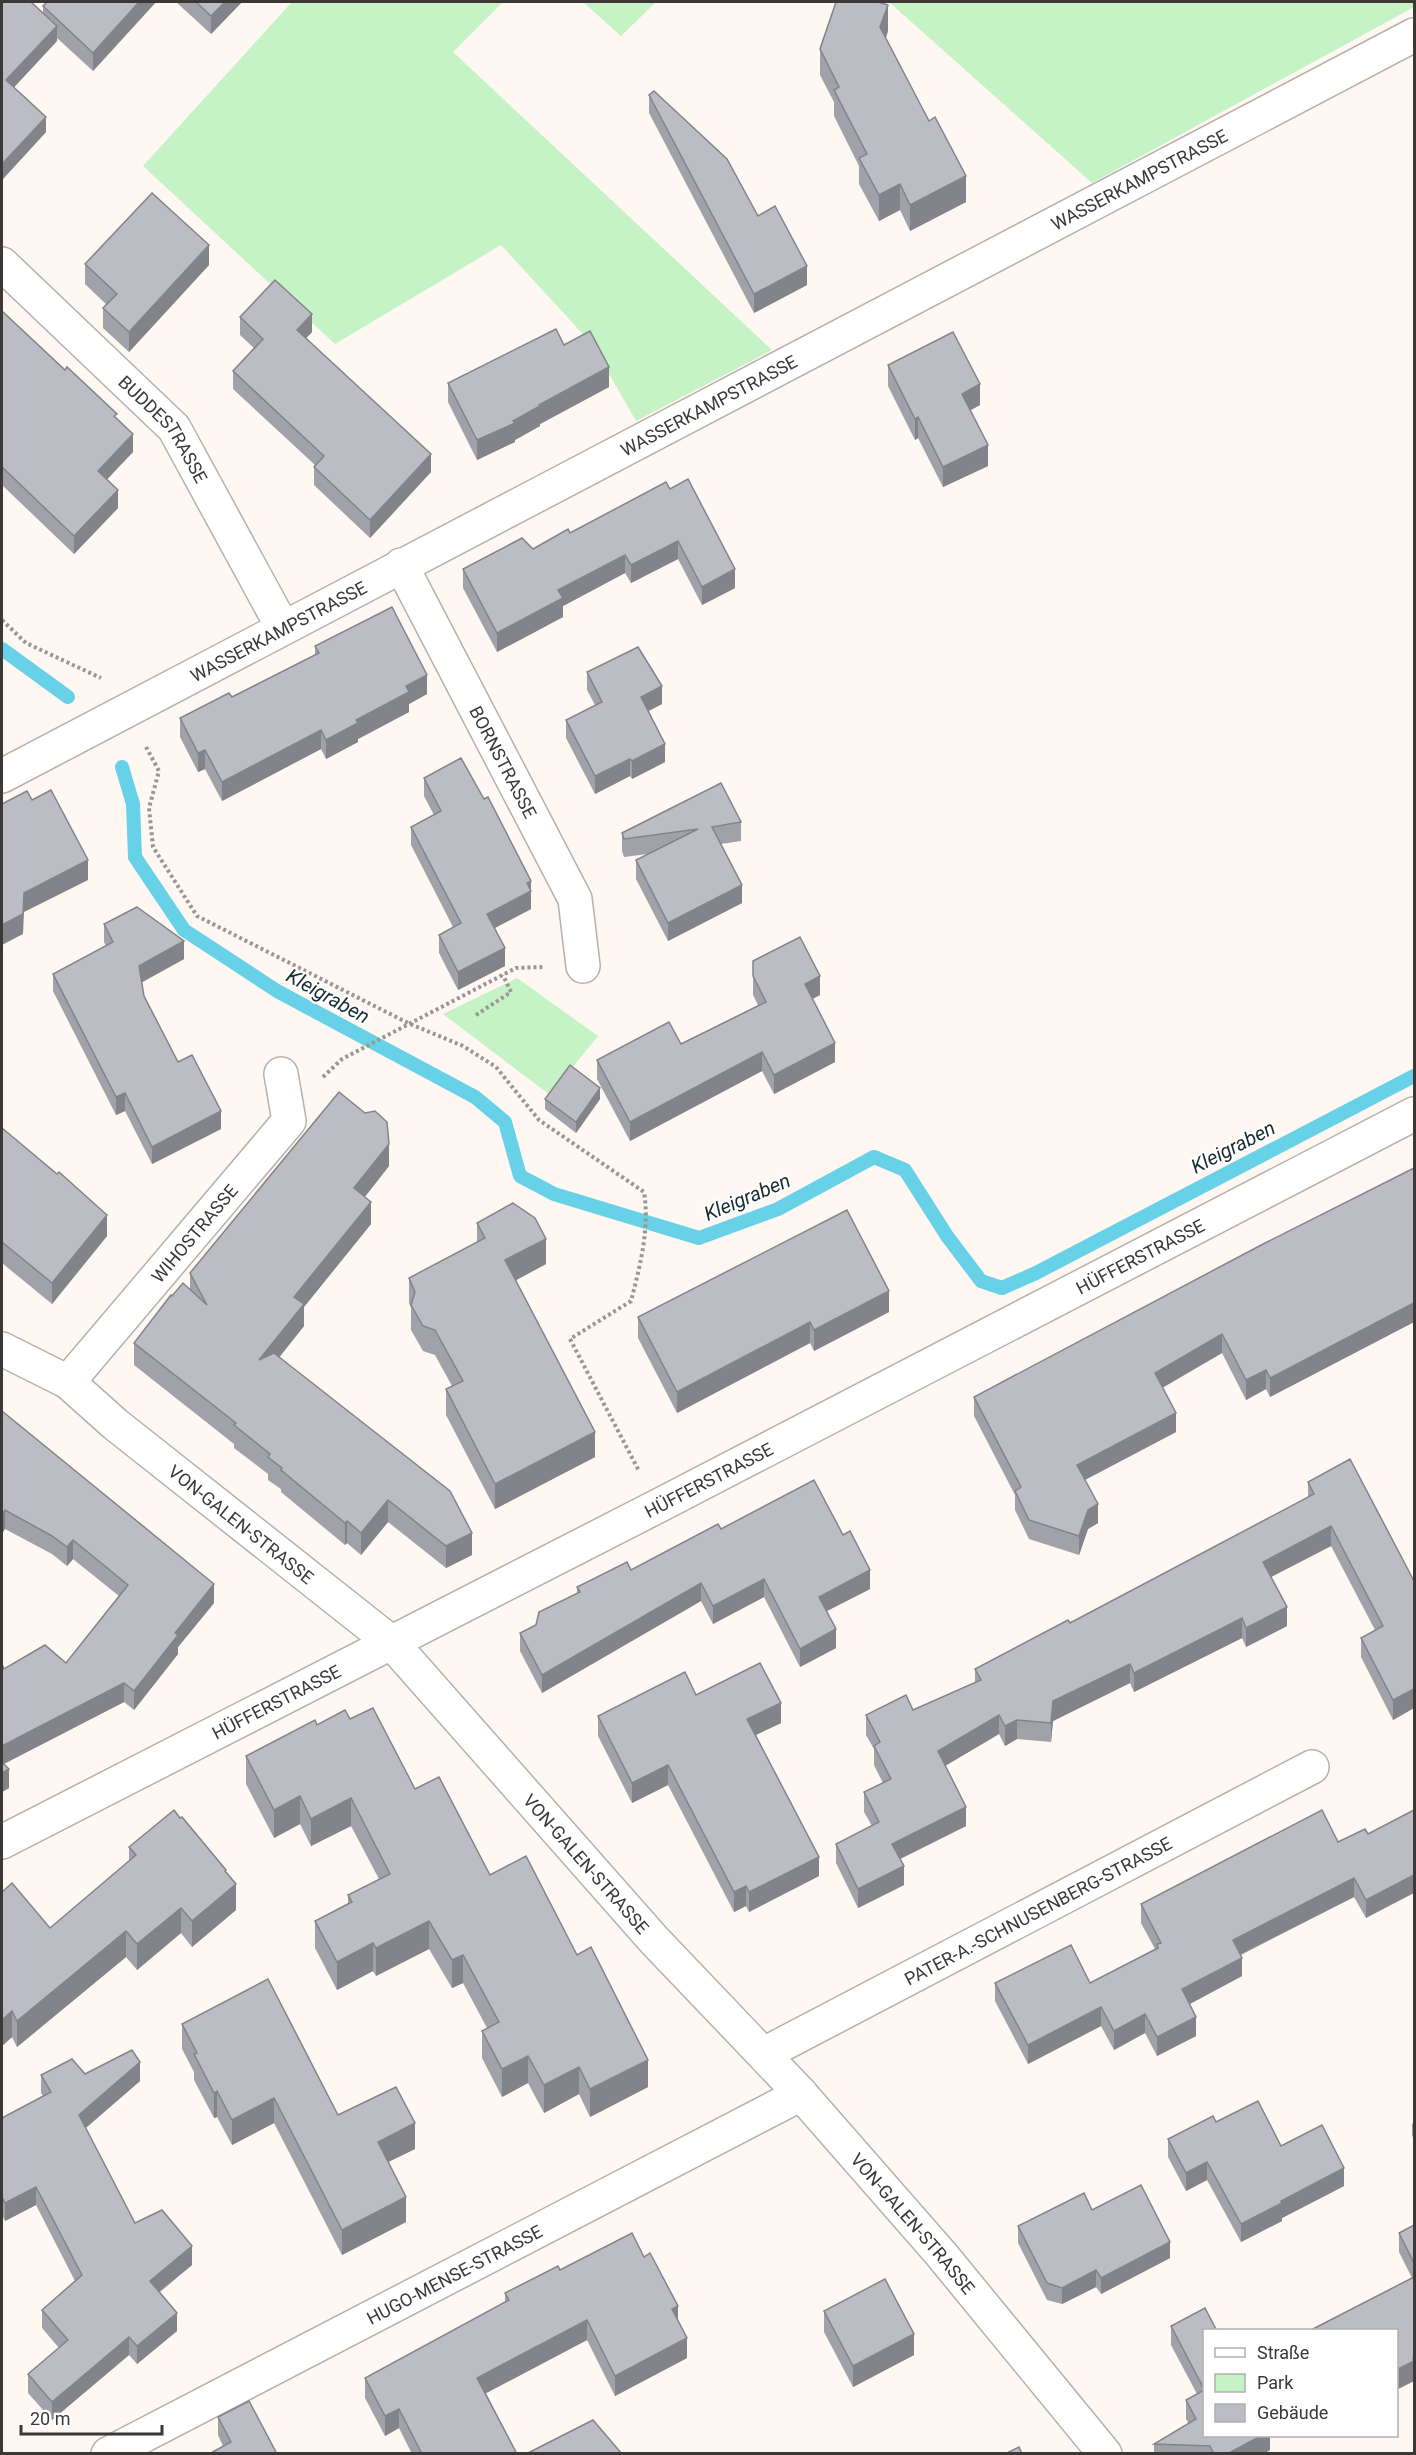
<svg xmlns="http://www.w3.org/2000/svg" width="1416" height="2455" font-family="Roboto,sans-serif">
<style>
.green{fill:#c6f3c6}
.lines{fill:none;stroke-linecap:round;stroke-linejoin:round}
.stream{stroke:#67d1e7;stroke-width:14}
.minor-casing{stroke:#b8b0ab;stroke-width:36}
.path{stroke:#9b9692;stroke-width:4;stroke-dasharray:3 3;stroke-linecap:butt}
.minor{stroke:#fff;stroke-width:33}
.wall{fill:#a1a2a9}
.shaded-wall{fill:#838489}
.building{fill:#bbbcc4;stroke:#838489;stroke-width:1.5}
.labels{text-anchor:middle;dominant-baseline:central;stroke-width:4.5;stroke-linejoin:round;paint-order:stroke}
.street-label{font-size:18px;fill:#3b3836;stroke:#fff}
.water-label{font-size:20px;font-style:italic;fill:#192d31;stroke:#fff}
</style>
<rect width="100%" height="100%" fill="#fff7f2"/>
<g class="green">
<polygon points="292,2 503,2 453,52 772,350 636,421 592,344 501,245 335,344 143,166"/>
<polygon points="583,2 656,2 621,36"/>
<polygon points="889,2 1414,2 1414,7 1092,183"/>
<polygon points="517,978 598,1036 550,1095 443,1014"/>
</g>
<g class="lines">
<g class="stream">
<polyline points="2,649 68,697"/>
<polyline points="122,767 133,804 135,857 184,930 277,991 475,1097 505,1122 520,1176 554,1194 699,1238 778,1209 874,1157 905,1170 947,1236 981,1281 1002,1288 1036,1273 1414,1076"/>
</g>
<g class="minor-casing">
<g id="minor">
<path id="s1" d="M2,264L174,428L283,628"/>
<path id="s2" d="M401,565L575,899L583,966"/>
<path id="s3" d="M2,776L1414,35"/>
<path id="s4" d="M2,1349L68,1382L115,1424L392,1643L654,1940L801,2094L941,2254L1105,2454"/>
<path id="s5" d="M68,1382L289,1121L281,1074"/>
<path id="s6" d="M2,1842L658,1506L1414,1114"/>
<path id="s7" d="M764,2054L1312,1767"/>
<path id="s8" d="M108,2454L801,2094"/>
</g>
</g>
<g class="path">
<polyline points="2,620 26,643 101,678"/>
<path d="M146,747L159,771L149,808L153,847L197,916L408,1023L463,1046L496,1067L539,1120L644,1192C650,1228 640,1266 631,1301L570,1339L639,1471"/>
<polyline points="476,1015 511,992 503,975"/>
<polyline points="323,1077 342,1059 516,968 543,967"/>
</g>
<use href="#minor" class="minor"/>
</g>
<g class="wall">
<polygon points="2,2 43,12 43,6 47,2 156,2 93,71 57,38 57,41 14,87 46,132 2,180"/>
<polygon points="176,2 242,2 211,34"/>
<polygon points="888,31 886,38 966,202 910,231 900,210 879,221 859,184 859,166 834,116 834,102 820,75 820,49"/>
<polygon points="649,95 758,216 807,285 754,313 649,113"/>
<polygon points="85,264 209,265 129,352 103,328 103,308 106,304 85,284"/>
<polygon points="2,311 117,419 133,452 107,479 118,508 74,554 2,485"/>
<polygon points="240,317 312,332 306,338 431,472 370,538 314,485 314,467 315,465 233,389 233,371 254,348 240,335"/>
<polygon points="564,345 609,387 540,424 540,426 515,440 515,442 477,460 448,402 448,383"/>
<polygon points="888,365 980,405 970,410 988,466 943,487 918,438 915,440 888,386"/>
<polygon points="670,489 735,588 702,605 678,559 631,583 625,573 563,606 563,617 497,652 463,588 463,569 533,549"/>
<polygon points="315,646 427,694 409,704 409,712 358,739 358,742 326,759 321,749 222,801 205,769 198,772 180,737 180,718 232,697 315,655"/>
<polygon points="587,672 662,704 648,711 665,762 632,779 630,776 595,794 566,738 566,720 595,705 587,690"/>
<polygon points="424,778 484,799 531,881 531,909 495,928 505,966 458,990 439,953 439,935 453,927 411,845 411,827 434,815 424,796"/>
<polygon points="741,822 741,841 721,844 742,903 668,941 636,879 636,860 648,854 624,857 622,851 622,833"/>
<polygon points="104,924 184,959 142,982 144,996 178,1062 221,1129 152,1164 125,1111 116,1115 53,991 53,974 106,946 104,942"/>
<polygon points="753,961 820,995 812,999 835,1062 774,1094 762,1071 630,1141 597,1079 597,1060 681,1044 758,1005 753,995"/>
<polygon points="545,1099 600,1099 576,1133 545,1109"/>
<polygon points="2,1128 107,1236 52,1304 2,1263"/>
<polygon points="389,1166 365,1197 371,1224 304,1307 304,1326 279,1357 472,1555 446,1568 388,1522 361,1555 347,1543 345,1545 281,1492 281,1489 268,1480 268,1474 234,1448 234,1444 134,1365 134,1343 190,1290 190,1273"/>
<polygon points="1414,1168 1414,1322 1270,1397 1266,1389 1246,1400 1222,1353 1162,1388 1176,1432 1085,1480 1098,1523 1088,1529 1079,1555 1029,1539 1015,1510 1015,1495 974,1416 974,1397"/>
<polygon points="477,1223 546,1264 516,1280 595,1457 495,1509 446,1415 446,1389 452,1386 435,1355 423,1351 411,1330 411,1308 409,1303 409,1278 477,1242"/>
<polygon points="889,1312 814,1351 810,1343 677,1413 638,1338 638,1317"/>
<polygon points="2,1411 214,1603 178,1647 178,1654 134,1710 124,1702 3,1764 9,1788 2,1792 4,1669 66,1663 119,1596 73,1559 67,1566 52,1554 5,1529"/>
<polygon points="1308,1482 1414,1581 1414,1580 1414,1708 1393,1720 1361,1657 1361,1638 1375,1630 1331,1546 1271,1577 1287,1626 1246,1647 1242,1638 1134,1692 1130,1683 1053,1721 1051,1742 1017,1739 1005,1746 999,1734 945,1766 966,1826 900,1859 904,1885 858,1908 836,1863 836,1844 872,1826 864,1812 864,1792 883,1783 874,1765 874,1749 866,1735 866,1715 913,1710 975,1682 975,1669 1070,1623 1308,1498"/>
<polygon points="721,1529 870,1589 827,1611 836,1648 800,1667 764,1597 713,1624 701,1601 542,1693 520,1651 520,1633 536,1625 577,1593 577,1587 631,1570"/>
<polygon points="696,1695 781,1723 756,1735 819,1876 749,1912 746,1906 734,1912 668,1785 632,1803 598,1736 598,1716"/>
<polygon points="350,1719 415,1789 490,1875 577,1955 648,2087 590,2117 579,2094 544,2113 528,2083 502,2097 482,2058 482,2031 487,2028 463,1983 452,1988 429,1949 376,1976 373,1971 337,1990 315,1948 315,1921 348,1903 348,1895 379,1879 351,1826 311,1846 300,1824 274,1838 246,1784 246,1756 317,1725"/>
<polygon points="1368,1834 1366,1918 1354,1897 1241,1955 1242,1976 1190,2004 1196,2036 1157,2056 1145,2033 1114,2050 1101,2026 1028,2064 995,2001 995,1983 1090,1983 1155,1949 1141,1923 1141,1904 1338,1842"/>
<polygon points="129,1847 226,1873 236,1910 192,1947 181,1933 137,1970 126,1957 17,2047 12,2037 2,2046 2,1892 50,1928 129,1861"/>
<polygon points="182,2024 338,2115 415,2149 388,2162 406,2222 342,2255 274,2123 232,2145 217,2117 214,2118 194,2080 194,2072 182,2049"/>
<polygon points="85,2074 140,2081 85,2128 135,2223 192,2265 160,2292 177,2331 137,2364 129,2355 52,2420 28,2393 28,2374 59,2348 42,2328 42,2310 75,2281 36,2205 5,2221 2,2215 2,2118 43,2096 41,2093 41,2075"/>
<polygon points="1216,2122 1281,2146 1344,2186 1282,2218 1282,2221 1241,2242 1207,2180 1186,2191 1168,2157 1168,2139"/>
<polygon points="1414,2122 1414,2140 1412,2135 1412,2124"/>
<polygon points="1092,2210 1170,2258 1101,2294 1096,2287 1062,2304 1047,2300 1018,2243 1018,2226"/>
<polygon points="1414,2225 1414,2381 1396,2390 1396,2331 1412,2278 1399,2252 1399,2233"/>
<polygon points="560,2270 678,2321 687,2358 615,2396 587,2340 486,2393 517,2454 412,2454 399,2428 385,2436 365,2398 365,2378 505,2302 505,2293"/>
<polygon points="824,2311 914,2355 853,2387 824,2332"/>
<polygon points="1171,2326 1270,2436 1270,2450 1264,2454 1154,2454 1154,2444 1189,2424 1186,2419 1186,2400 1197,2394 1171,2345"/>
<polygon points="218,2417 277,2454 223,2446 218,2435"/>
</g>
<g class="shaded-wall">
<polygon points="139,2 156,2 93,71 93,53"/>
<polygon points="225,2 242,2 211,34 211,16"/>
<polygon points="888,5 888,31 880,54 880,27"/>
<polygon points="57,26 57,41 6,96 6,80"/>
<polygon points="46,117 46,132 2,180 2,164"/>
<polygon points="966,176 966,202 910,231 910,205"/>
<polygon points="900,184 900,210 879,221 879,195"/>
<polygon points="209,245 209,265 129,352 129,332"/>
<polygon points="807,266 807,285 754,313 754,294"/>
<polygon points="312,314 312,332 297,348 297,330"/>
<polygon points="609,367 609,387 540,424 540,426 515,440 515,442 477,460 477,440 513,421 539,405"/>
<polygon points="980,384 980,405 962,415 962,394"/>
<polygon points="918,417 918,438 915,440 915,419"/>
<polygon points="133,434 133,452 98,489 98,471"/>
<polygon points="988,445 988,466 943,487 943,467"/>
<polygon points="431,454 431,472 370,538 370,520"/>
<polygon points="118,490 118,508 74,554 74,536"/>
<polygon points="678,541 678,559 631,583 631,565"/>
<polygon points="625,555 625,573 563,606 563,617 497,652 497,633 558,590"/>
<polygon points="735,569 735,588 702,605 702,587"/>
<polygon points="427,675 427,694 409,704 409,712 358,739 358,742 326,759 326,740 406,686"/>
<polygon points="662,686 662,704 641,715 641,697"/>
<polygon points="321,730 321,749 222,801 222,782"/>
<polygon points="665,744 665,762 632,779 632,761"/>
<polygon points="205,750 205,769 198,772 198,753"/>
<polygon points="630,759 630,776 595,794 595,776"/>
<polygon points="88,860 88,880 24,912 23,934 2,945 2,925 24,893"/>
<polygon points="531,881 531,909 487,932 487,914 527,883"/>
<polygon points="742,885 742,903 668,941 668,923"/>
<polygon points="184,941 184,959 139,984 139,966"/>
<polygon points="505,948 505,966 458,990 458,972"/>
<polygon points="820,976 820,995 805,1003 805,984"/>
<polygon points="835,1043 835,1062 774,1094 774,1075"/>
<polygon points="762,1052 762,1071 630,1141 630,1122"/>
<polygon points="600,1088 600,1099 576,1133 576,1122"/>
<polygon points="125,1093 125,1111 116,1115 116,1097"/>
<polygon points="221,1111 221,1129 152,1164 152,1147"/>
<polygon points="389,1144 389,1166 354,1210 354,1188"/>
<polygon points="371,1202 371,1224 304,1307 304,1326 259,1383 259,1360 294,1297"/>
<polygon points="107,1215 107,1236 52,1304 52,1283"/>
<polygon points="546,1239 546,1264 505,1286 505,1260"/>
<polygon points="889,1291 889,1312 814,1351 814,1330"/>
<polygon points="1414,1303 1414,1322 1270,1397 1270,1378"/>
<polygon points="810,1322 810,1343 677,1413 677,1392"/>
<polygon points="1222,1334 1222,1353 1155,1392 1155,1373"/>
<polygon points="1266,1370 1266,1389 1246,1400 1246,1380"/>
<polygon points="1176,1413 1176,1432 1077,1484 1077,1465"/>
<polygon points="595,1432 595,1457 495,1509 495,1484"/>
<polygon points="388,1500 388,1522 361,1555 361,1533"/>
<polygon points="1098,1504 1098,1523 1088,1529 1079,1555 1079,1536 1088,1510"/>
<polygon points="5,1510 5,1529 2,1534 2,1515"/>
<polygon points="347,1521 347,1543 345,1545 345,1523"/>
<polygon points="1331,1526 1331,1546 1263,1581 1263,1562"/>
<polygon points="472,1533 472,1555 446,1568 446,1546"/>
<polygon points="73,1540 73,1559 67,1566 67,1547"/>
<polygon points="870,1570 870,1589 819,1615 819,1597"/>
<polygon points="764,1579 764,1597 713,1624 713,1606"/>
<polygon points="701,1583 701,1601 542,1693 542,1675"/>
<polygon points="214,1584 214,1603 178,1647 178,1654 134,1710 134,1691 175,1633"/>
<polygon points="1287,1607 1287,1626 1246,1647 1246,1628"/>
<polygon points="1242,1618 1242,1638 1134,1692 1134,1673"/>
<polygon points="836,1629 836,1648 800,1667 800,1649"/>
<polygon points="1130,1664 1130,1683 1053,1721 1051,1742 1051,1723 1053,1701"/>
<polygon points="124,1683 124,1702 2,1765 2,1746"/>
<polygon points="1414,1689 1414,1708 1393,1720 1393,1700"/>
<polygon points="781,1703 781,1723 747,1739 747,1719"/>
<polygon points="999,1715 999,1734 938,1770 938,1751"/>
<polygon points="1017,1720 1017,1739 1005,1746 1005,1726"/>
<polygon points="668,1765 668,1785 632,1803 632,1783"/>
<polygon points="9,1769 9,1788 2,1792 2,1773"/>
<polygon points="300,1796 300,1824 274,1838 274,1810"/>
<polygon points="351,1798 351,1826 311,1846 311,1819"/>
<polygon points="966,1807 966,1826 892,1863 892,1844"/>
<polygon points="819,1857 819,1876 749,1912 749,1892"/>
<polygon points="904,1866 904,1885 858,1908 858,1889"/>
<polygon points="226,1870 226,1892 236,1884 236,1910 192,1947 192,1921 225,1871"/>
<polygon points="1414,1875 1414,1893 1366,1918 1366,1900"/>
<polygon points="1354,1878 1354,1897 1233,1958 1233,1940"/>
<polygon points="746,1886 746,1906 734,1912 734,1892"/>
<polygon points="181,1908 181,1933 137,1970 137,1944"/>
<polygon points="429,1921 429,1949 376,1976 376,1948"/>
<polygon points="126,1931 126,1957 17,2047 17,2021"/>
<polygon points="373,1943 373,1971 337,1990 337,1962"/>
<polygon points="463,1955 463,1983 452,1988 452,1960"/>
<polygon points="1242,1958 1242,1976 1182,2008 1182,1989"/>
<polygon points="1101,2007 1101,2026 1028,2064 1028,2045"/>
<polygon points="12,2011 12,2037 2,2046 2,2020"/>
<polygon points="1145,2014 1145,2033 1114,2050 1114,2031"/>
<polygon points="1196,2017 1196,2036 1157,2056 1157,2037"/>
<polygon points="528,2056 528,2083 502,2097 502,2069"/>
<polygon points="648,2060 648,2087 590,2117 590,2089"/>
<polygon points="140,2062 140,2081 79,2134 79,2115"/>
<polygon points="579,2067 579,2094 544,2113 544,2085"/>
<polygon points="217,2091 217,2117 214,2118 214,2093"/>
<polygon points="274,2098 274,2123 232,2145 232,2120"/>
<polygon points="415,2123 415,2149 378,2167 378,2142"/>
<polygon points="1207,2162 1207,2180 1186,2191 1186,2173"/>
<polygon points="1344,2168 1344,2186 1282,2218 1282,2221 1241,2242 1241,2224 1281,2201"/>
<polygon points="36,2187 36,2205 5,2221 5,2203"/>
<polygon points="406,2197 406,2222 342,2255 342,2230"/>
<polygon points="1170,2242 1170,2258 1101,2294 1101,2278"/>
<polygon points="192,2246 192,2265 150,2299 150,2281"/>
<polygon points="1096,2270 1096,2287 1062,2304 1062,2288"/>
<polygon points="678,2306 678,2325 672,2309"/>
<polygon points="177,2313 177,2331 137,2364 137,2346"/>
<polygon points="587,2320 587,2340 477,2398 477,2378"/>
<polygon points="914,2334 914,2355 853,2387 853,2366"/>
<polygon points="129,2337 129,2355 52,2420 52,2402"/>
<polygon points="687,2338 687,2358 615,2396 615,2376"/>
<polygon points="1414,2357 1414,2381 1396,2390 1396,2370"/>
<polygon points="399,2409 399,2428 385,2436 385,2416"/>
<polygon points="1261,2436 1270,2436 1270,2450 1264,2454 1227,2454"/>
</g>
<g class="building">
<polygon points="2,2 31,2 57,26 6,80 46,117 2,164"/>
<polygon points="47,2 139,2 93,53 43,6"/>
<polygon points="196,2 225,2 211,16"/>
<polygon points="836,2 878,2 888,5 880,27 929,121 935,117 966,176 910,205 900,184 879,195 859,158 867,154 834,90 839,87 820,49"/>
<polygon points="654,91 727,159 758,216 775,206 807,266 754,294 649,95"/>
<polygon points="152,193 209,245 129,332 103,308 117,294 85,264"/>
<polygon points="275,280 312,314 297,330 431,454 370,520 314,467 324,456 233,371 263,339 240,317"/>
<polygon points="2,311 65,370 67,367 117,414 114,416 133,434 98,471 118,490 74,536 2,467"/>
<polygon points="556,329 564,345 590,331 609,367 539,405 540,406 513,421 515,423 477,440 448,383"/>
<polygon points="953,332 980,384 962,394 988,445 943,467 918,417 915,419 888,365"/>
<polygon points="688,479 735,569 702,587 678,541 631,565 625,555 558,590 563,598 497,633 463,569 522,538 533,549 568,529 570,533 666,482 670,489"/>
<polygon points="392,607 427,675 406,686 409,692 356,720 358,723 326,740 321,730 222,782 205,750 198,753 180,718 229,693 232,697 319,653 315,646"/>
<polygon points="638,647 662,686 641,697 665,744 632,761 630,759 595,776 566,720 602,702 587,672"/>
<polygon points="461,758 484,799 488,797 531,881 527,883 531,891 487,914 505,948 458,972 439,935 461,923 411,827 441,811 424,778"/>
<polygon points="721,783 741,822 712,827 742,885 668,923 636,860 698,829 624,839 622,833"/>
<polygon points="51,790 88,860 24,893 23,914 2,925 2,804 27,791 32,800"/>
<polygon points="137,907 184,941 139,966 144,996 178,1062 192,1055 221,1111 152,1147 125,1093 116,1097 53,974 113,942 104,924"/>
<polygon points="800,937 820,976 805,984 835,1043 774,1075 762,1052 630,1122 597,1060 669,1022 681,1044 766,1002 753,976 753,961"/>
<polygon points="570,1065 600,1088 576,1122 545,1099"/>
<polygon points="339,1092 365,1113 375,1111 387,1122 389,1144 354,1188 371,1202 294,1297 304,1304 259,1360 274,1353 450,1491 472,1533 446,1546 388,1500 361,1533 347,1521 345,1523 281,1470 282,1468 268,1457 270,1454 234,1425 236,1423 134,1343 171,1295 172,1296 183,1283 207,1305 190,1273"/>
<polygon points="2,1128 57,1174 59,1172 107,1215 52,1283 2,1242"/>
<polygon points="1414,1168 1414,1303 1270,1378 1266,1370 1246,1380 1222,1334 1155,1373 1176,1413 1077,1465 1098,1504 1088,1510 1079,1536 1029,1520 1015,1491 1021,1487 974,1397 1265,1243"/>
<polygon points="513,1203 535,1218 546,1239 505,1260 595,1432 495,1484 446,1389 463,1381 435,1330 423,1326 411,1305 415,1292 409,1278 485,1238 477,1223"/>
<polygon points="847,1210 889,1291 814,1330 810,1322 677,1392 638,1317"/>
<polygon points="2,1411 214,1584 175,1633 178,1635 134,1691 124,1683 2,1746 2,1664 4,1669 45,1645 66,1663 128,1585 73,1540 67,1547 52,1536 5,1510 2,1515"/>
<polygon points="1350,1459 1414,1581 1414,1580 1414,1689 1393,1700 1361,1638 1383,1626 1331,1526 1263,1562 1287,1607 1246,1628 1242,1618 1134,1673 1130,1664 1053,1701 1051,1723 1017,1720 1005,1726 999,1715 938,1751 966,1807 892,1844 904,1866 858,1889 836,1844 879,1822 864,1792 891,1779 874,1746 880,1742 866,1715 906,1695 913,1710 981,1680 975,1669 1068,1620 1070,1623 1314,1494 1308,1482"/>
<polygon points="814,1480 843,1535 850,1531 870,1570 819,1597 836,1629 800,1649 764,1579 713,1606 701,1583 542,1675 520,1633 536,1625 539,1612 580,1592 577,1587 627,1562 631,1570 718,1524 721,1529"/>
<polygon points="760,1663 781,1703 747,1719 819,1857 749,1892 746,1886 734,1892 668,1765 632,1783 598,1716 685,1672 696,1695"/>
<polygon points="373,1708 415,1789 439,1777 490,1875 526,1856 577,1955 591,1947 648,2060 590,2089 579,2067 544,2085 528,2056 502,2069 482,2031 499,2022 463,1955 452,1960 429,1921 376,1948 373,1943 337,1962 315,1921 352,1902 348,1895 390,1874 351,1798 311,1819 300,1796 274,1810 246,1756 315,1720 317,1725 345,1710 350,1719"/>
<polygon points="2,1762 9,1769 2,1773"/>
<polygon points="174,1810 180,1818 182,1817 226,1870 225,1871 236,1884 192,1921 181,1908 137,1944 126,1931 17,2021 12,2011 2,2020 2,1892 12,1883 50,1928 136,1855 129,1847"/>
<polygon points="1322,1810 1338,1842 1365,1829 1368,1834 1414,1810 1414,1875 1366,1900 1354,1878 1233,1940 1242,1958 1182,1989 1196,2017 1157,2037 1145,2014 1114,2031 1101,2007 1028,2045 995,1983 1071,1945 1090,1983 1158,1948 1157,1944 1161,1943 1141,1904"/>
<polygon points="268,1979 338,2115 396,2087 415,2123 378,2142 406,2197 342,2230 274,2098 232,2120 217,2091 214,2093 194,2054 197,2053 182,2024"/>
<polygon points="132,2050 140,2062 79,2115 135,2223 162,2210 192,2246 150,2281 177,2313 137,2346 129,2337 52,2402 28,2374 68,2340 42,2310 82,2275 36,2187 5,2203 2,2197 2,2118 51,2092 41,2075 72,2059 85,2074"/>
<polygon points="1258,2101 1281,2146 1322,2125 1344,2168 1281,2201 1282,2203 1241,2224 1207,2162 1186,2173 1168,2139 1213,2116 1216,2122"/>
<polygon points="1141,2185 1170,2242 1101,2278 1096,2270 1062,2288 1047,2283 1018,2226 1084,2193 1092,2210"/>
<polygon points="1414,2225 1414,2263 1399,2233"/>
<polygon points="632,2233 644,2257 650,2253 678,2306 672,2309 687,2338 615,2376 587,2320 477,2378 517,2454 422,2454 399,2409 385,2416 365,2378 509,2300 505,2293 558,2266 560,2270"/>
<polygon points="1414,2277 1414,2357 1413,2358 1414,2361 1396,2370 1396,2331 1309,2331"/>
<polygon points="885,2279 914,2334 853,2366 824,2311"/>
<polygon points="1205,2308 1217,2331 1204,2331 1204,2389 1171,2326"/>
<polygon points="1204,2390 1204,2436 1261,2436 1227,2454 1214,2454 1210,2446 1154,2444 1196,2419 1186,2400"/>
<polygon points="249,2401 277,2454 209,2454 231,2442 218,2417"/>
<polygon points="593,2420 622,2454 526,2454"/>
<polygon points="1019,2447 1022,2454 1005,2454"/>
</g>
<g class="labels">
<g class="street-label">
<text stroke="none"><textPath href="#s3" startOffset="1284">WASSERKAMPSTRASSE</textPath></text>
<text stroke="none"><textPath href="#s3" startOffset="798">WASSERKAMPSTRASSE</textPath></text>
<text stroke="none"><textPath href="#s1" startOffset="232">BUDDESTRASSE</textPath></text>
<text stroke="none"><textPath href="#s3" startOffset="312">WASSERKAMPSTRASSE</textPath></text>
<text stroke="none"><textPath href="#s2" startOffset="222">BORNSTRASSE</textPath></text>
<text stroke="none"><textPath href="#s5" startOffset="195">WIHOSTRASSE</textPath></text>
<text stroke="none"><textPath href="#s6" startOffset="1280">HÜFFERSTRASSE</textPath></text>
<text stroke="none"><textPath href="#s6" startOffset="794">HÜFFERSTRASSE</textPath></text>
<text stroke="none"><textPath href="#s4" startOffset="298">VON-GALEN-STRASSE</textPath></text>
<text stroke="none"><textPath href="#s6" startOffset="308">HÜFFERSTRASSE</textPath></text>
<text stroke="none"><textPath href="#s4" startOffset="784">VON-GALEN-STRASSE</textPath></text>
<text stroke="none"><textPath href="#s7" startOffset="309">PATER-A.-SCHNUSENBERG-STRASSE</textPath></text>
<text stroke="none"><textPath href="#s4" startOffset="1270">VON-GALEN-STRASSE</textPath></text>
<text stroke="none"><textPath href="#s8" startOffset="390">HUGO-MENSE-STRASSE</textPath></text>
</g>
<g class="water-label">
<text transform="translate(328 996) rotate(29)">Kleigraben</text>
<text transform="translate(1233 1147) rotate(-27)">Kleigraben</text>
<text transform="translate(747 1197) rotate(-23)">Kleigraben</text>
</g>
</g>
<rect width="1416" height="2455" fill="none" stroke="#3b3836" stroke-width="6"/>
<rect x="1203" y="2329" width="195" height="108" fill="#ffffff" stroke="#b1afaf" stroke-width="1.5"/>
<rect x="1215" y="2348" width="30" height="9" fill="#ffffff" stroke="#b1afaf" stroke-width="1.5"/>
<text x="1257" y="2359" font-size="18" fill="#3b3836">Straße</text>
<rect x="1215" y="2374" width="30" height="18" fill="#c6f3c6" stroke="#b1afaf" stroke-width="1.5"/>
<text x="1257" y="2389" font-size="18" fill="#3b3836">Park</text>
<rect x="1215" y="2404" width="30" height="18" fill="#bbbcc4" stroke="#b1afaf" stroke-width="1.5"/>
<text x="1257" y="2419" font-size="18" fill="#3b3836">Gebäude</text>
<path d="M21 2425v9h141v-9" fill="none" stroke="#3b3836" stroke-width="3"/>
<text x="30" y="2425" font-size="18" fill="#3b3836" stroke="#ffffff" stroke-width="4.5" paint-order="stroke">20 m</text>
</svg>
